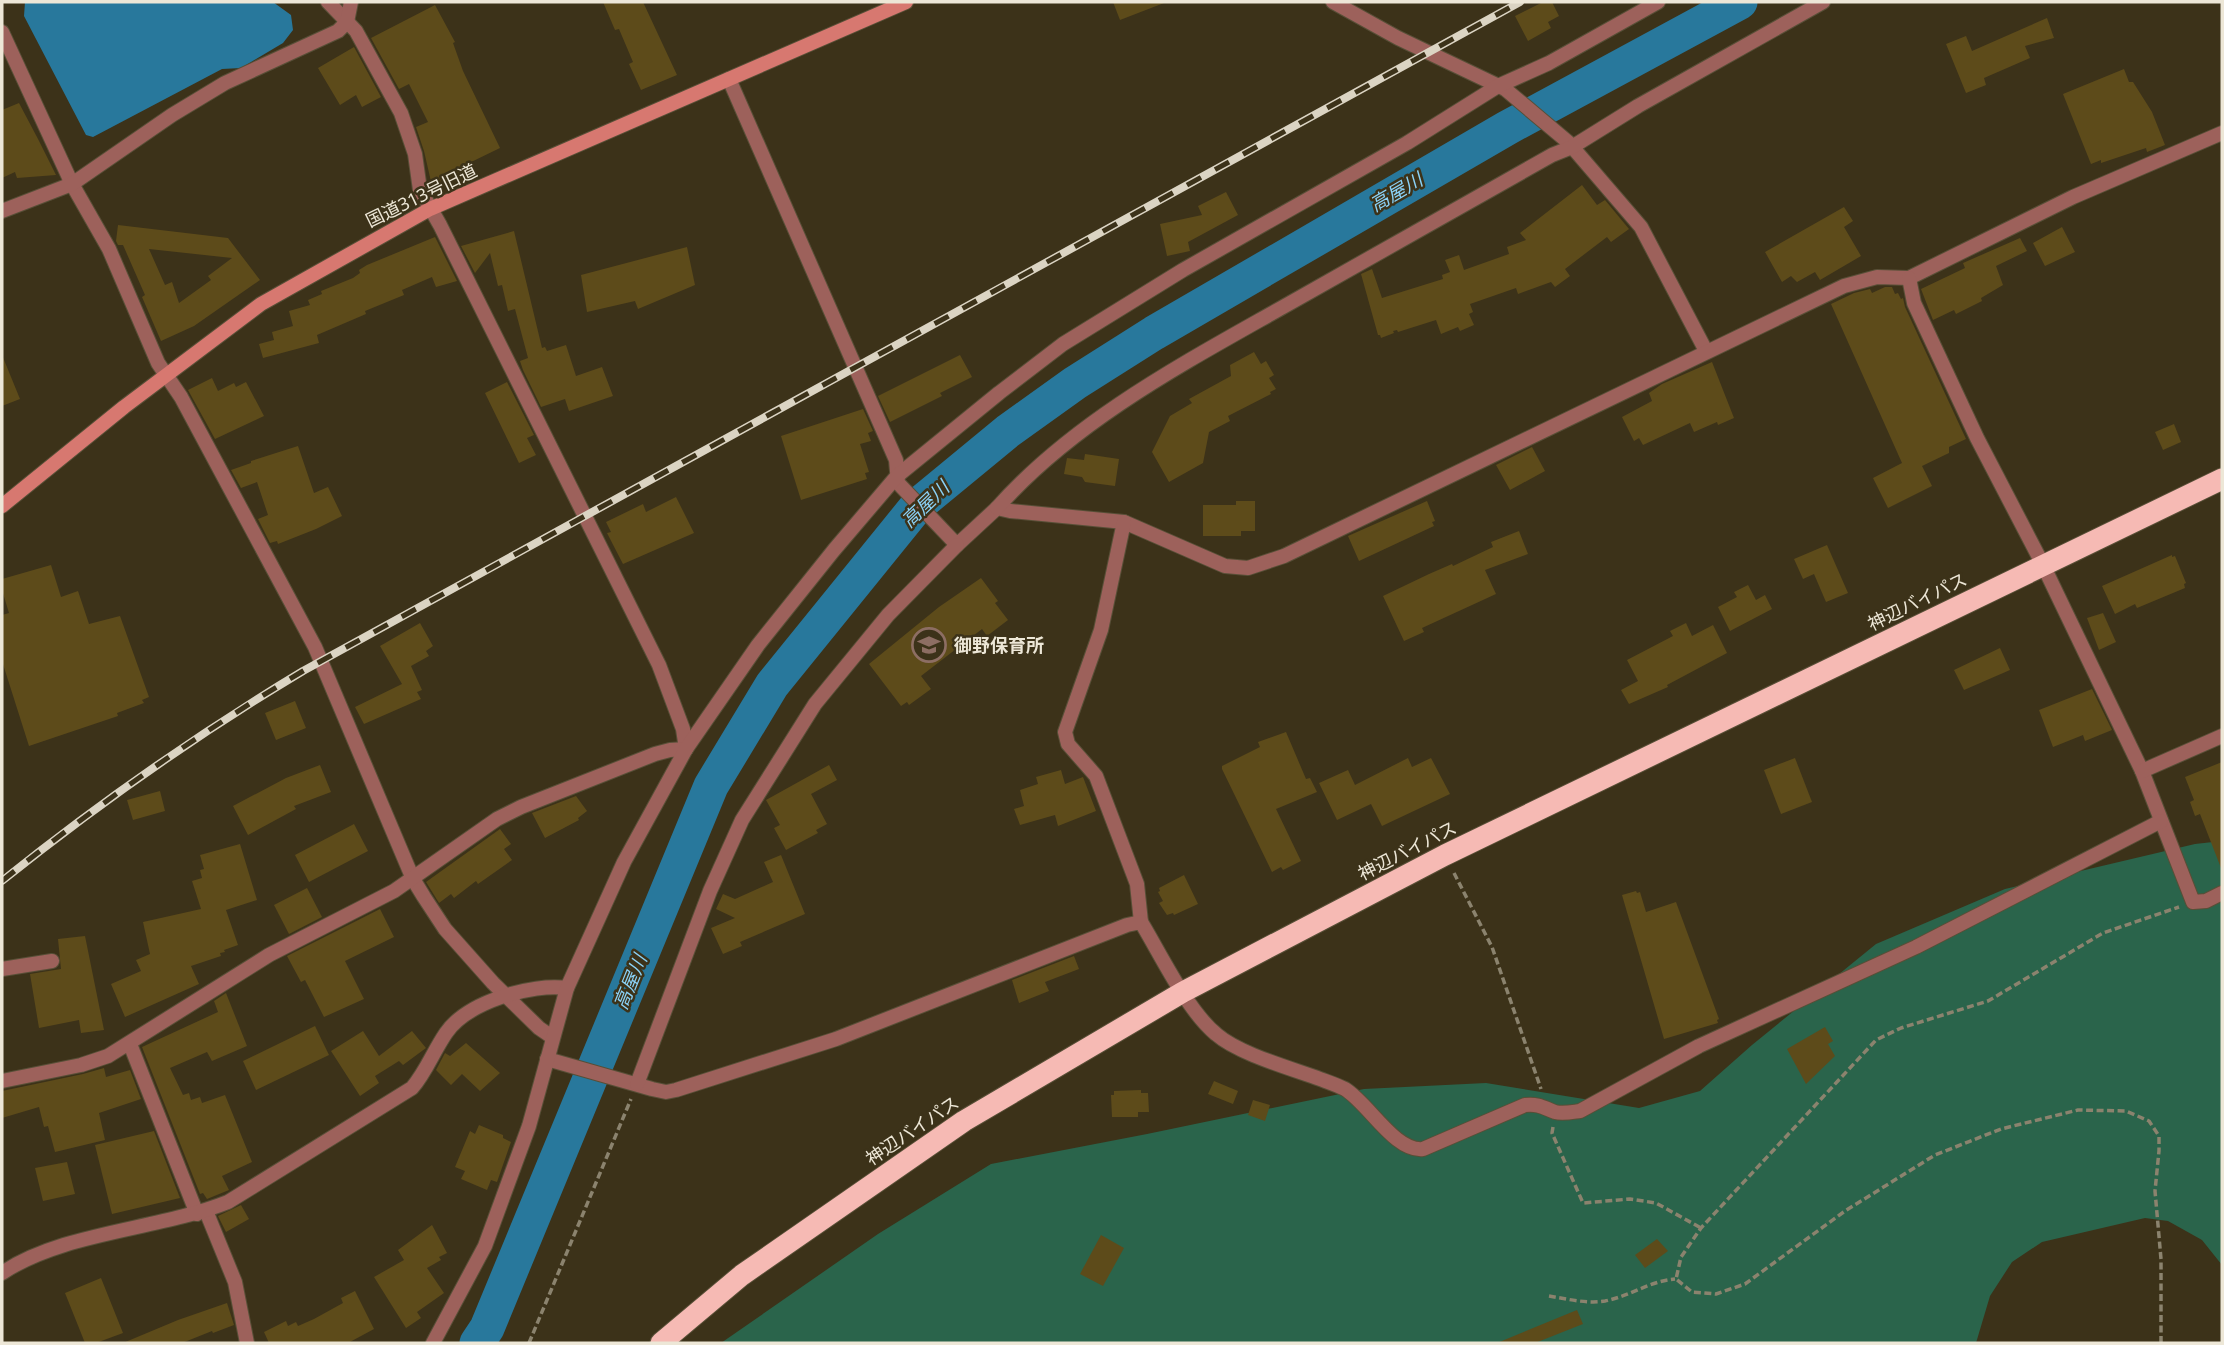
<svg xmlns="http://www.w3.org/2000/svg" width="2224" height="1345" font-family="'Noto Sans','Noto Sans JP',sans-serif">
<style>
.green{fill:#2a644b}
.water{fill:#28789c}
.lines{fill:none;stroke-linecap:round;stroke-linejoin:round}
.river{stroke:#28789c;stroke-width:35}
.building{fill:#5d4b1a;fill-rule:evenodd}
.street-casing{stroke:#584f37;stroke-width:16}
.secondary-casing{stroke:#584f37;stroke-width:16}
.highway-casing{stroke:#584f37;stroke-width:23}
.path{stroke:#8b836e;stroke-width:3.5;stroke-dasharray:7 3.5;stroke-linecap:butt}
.street{stroke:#9d615b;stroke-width:14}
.secondary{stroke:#d77870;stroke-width:14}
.highway{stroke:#f6bab4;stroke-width:21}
.rail-casing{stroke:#dbd4c3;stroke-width:8}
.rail{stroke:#3c3219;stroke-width:5;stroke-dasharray:16;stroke-linecap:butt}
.labels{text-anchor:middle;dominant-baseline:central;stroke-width:5;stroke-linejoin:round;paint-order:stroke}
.street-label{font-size:18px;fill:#ede7d7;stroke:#3c3219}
.poi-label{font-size:18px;font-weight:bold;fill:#ede7d7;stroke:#3c3219;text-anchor:start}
.water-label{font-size:19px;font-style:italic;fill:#8bd2f7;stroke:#3c3219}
</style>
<rect width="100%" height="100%" fill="#3c3219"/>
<polygon class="green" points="2222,841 2222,1265 2202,1240 2168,1221 2145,1218 2042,1242 2012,1262 1990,1296 1976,1343 721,1343 878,1234 991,1164 1147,1134 1364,1089 1486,1083 1639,1108 1700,1091 1752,1045 1876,944 2005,889 2195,844"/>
<polygon class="water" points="25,2 273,2 291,15 293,30 283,43 241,68 222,69 93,137 86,135 24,16"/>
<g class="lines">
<polyline class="river" points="477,1343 487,1328 711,786 772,685 917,506 1008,431 1075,383 1154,333 1507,128 1740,2"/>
</g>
<g class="building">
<polygon points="603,2 643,2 677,75 641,90 629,64 633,62 619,29 615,30"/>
<polygon points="1113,2 1163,2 1164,3 1120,20"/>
<polygon points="1543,2 1552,2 1559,16 1548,22 1551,28 1528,41 1515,16"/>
<polygon points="435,5 455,42 453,43 463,71 500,148 465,165 467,177 439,188 437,184 432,186 424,151 416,127 428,122 409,84 399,89 371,38"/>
<polygon points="2047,18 2054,38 2025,46 2030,58 1984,78 1986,85 1966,93 1946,44 1966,36 1972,51"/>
<polygon points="354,47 381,97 362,107 356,95 340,105 318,68"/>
<polygon points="2124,69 2129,82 2133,82 2152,112 2165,145 2147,152 2146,148 2101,163 2101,160 2091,164 2063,94"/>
<polygon points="19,103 38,139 56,175 17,178 15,172 2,178 2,110"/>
<polygon points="1582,185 1597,205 1605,200 1629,229 1611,242 1607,237 1565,269 1570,276 1555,287 1551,282 1518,294 1516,288 1470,304 1473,312 1469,314 1474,325 1460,331 1458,327 1441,334 1436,320 1398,332 1397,330 1393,331 1394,333 1381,338 1380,335 1378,335 1361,274 1372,269 1382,298 1443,279 1442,275 1450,272 1445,260 1459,255 1464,270 1509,254 1507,247 1526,240 1520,233"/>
<polygon points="1226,192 1238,215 1188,242 1190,251 1167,256 1160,224 1202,215 1198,206"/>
<polygon points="1844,207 1853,221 1844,227 1861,256 1820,280 1815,272 1797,282 1791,276 1782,282 1765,252"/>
<path d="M118,225L228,238L260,280L194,326L161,341L142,297L145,295L123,245H118L116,241ZM149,249L232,258L208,276L211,280L179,303L172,282L165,285Z"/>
<polygon points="2062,227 2075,252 2045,266 2033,243"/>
<polygon points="514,231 542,348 545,347 547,351 566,345 576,376 602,367 613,396 569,411 565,399 541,407 523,370 520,361 528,358 515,309 508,311 502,285 498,286 490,253 475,273 461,246"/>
<polygon points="435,237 457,281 436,287 432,277 402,290 404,295 365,311 366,314 317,335 319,343 263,358 259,344 274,340 272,332 293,326 289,311 310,305 308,300 322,294 321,291 353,278 360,273 359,270 367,265"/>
<polygon points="2020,238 2027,251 1996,266 2003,285 1981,298 1982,301 1956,314 1954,310 1933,320 1921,289 1965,268 1963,263"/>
<polygon points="687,247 695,285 638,309 635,301 587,312 581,275"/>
<polygon points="1885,287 1892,287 1895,294 1898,293 1901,299 1903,298 1905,307 1966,439 1949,447 1949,453 1922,466 1932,486 1888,508 1873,478 1902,463 1831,304 1854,293 1870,289 1872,293"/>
<polygon points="1254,352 1261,364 1266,361 1274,375 1269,378 1276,389 1270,392 1271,394 1228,416 1230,421 1209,432 1203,463 1169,482 1152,452 1170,416 1192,403 1189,399 1231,376 1230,365"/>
<polygon points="2,355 20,399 2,406"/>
<polygon points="960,355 972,377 940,393 942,396 890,422 878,396"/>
<polygon points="1712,362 1734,418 1718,425 1717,422 1694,432 1690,423 1643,445 1639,438 1634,441 1622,417 1652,401 1649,393 1662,384"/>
<polygon points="212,378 218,391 234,383 236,387 246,382 264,416 215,439 188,390"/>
<polygon points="507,382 534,435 527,438 536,455 519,463 485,393"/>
<polygon points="863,409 873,431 868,433 871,441 860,444 869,472 865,473 867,479 801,500 781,436"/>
<polygon points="2174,424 2181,442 2163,450 2155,432"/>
<polygon points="298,446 314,493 328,487 342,516 316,529 278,544 277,541 270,543 258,519 268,515 257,482 241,488 231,470 251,463 251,461"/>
<polygon points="1532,447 1545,471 1510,490 1496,465"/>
<polygon points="1085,454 1119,459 1115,486 1085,482 1082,477 1064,474 1067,458 1084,460"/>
<polygon points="676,497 694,533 623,564 607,533 611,532 606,522 643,504 646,512"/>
<polygon points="1236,501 1255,501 1255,531 1241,531 1241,536 1203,536 1203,505 1236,505"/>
<polygon points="1427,501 1435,521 1432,522 1434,526 1359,561 1348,536"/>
<polygon points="1519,531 1528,554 1485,570 1496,594 1422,628 1424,632 1404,641 1383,596 1429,574 1452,564 1453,566 1493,547 1491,542"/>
<polygon points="1827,545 1848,593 1826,602 1814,574 1803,579 1794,559"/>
<polygon points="2172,555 2172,557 2175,556 2186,583 2184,584 2185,588 2137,608 2135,604 2115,614 2102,586"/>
<polygon points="51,565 61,597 78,591 89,624 120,616 149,697 142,700 144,703 117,713 118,716 29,746 2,661 2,615 9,613 2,590 2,579"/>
<polygon points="981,578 998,601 995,603 1008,620 987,636 982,629 921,676 931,689 909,705 907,702 901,706 869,664 939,607"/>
<polygon points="1748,585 1756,600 1765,595 1772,609 1730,631 1718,607 1737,597 1734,592"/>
<polygon points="2103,613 2116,642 2099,650 2087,618"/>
<polygon points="420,623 433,646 426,651 429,656 411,666 422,690 417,692 421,699 364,724 355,707 402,684 380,646"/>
<polygon points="1686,623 1692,636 1713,625 1727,653 1667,685 1668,687 1629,704 1621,690 1638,681 1627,660 1673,636 1670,631"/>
<polygon points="2000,648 2010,670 1964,690 1954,670"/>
<polygon points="2092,689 2112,730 2085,741 2083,735 2053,747 2039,710"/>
<polygon points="295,701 306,728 276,740 265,713"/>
<polygon points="1286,732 1306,779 1310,778 1317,792 1276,809 1301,861 1283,870 1281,867 1272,872 1222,769 1222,766 1260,747 1258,742"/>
<polygon points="1408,758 1412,767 1431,758 1450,794 1382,826 1371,804 1337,820 1319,783 1348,770 1355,785"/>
<polygon points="1795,758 1812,802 1781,814 1764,770"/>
<polygon points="2222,762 2222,868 2221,868 2200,814 2195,816 2190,802 2194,800 2185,777"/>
<polygon points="320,765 331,792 294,806 296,809 248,835 233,806 286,778"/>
<polygon points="829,765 837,780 811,794 827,824 816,830 818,833 786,850 774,828 780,825 766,800"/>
<polygon points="1061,770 1065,784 1083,777 1096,811 1058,826 1055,815 1020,825 1014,809 1024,806 1020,790 1038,784 1036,777"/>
<polygon points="160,791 165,811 133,820 127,800"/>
<polygon points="576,796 587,811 578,818 579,820 545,838 532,813"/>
<polygon points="354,824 368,851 309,882 295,855"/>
<polygon points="500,829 511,844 504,849 512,860 478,884 476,881 454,898 451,894 439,903 426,882"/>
<polygon points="240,844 257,900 226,910 238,945 224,950 225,952 220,953 221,956 191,966 199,984 125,1017 111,984 141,971 136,960 150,954 143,922 201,909 192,881 202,878 200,870 204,869 200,855"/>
<polygon points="781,855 805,914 740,942 742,946 723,954 711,928 735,918 716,909 723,894 735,899 773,882 764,862"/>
<polygon points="1184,875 1198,904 1174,915 1173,913 1167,915 1159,903 1163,901 1158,892 1160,891 1159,888"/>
<polygon points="307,888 322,917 289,934 274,905"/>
<polygon points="1636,891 1637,893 1640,892 1646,912 1676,902 1719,1019 1717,1020 1718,1023 1664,1039 1622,895"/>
<polygon points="380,909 394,937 345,961 364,999 324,1017 305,980 301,982 287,956"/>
<polygon points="85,936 104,1030 81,1033 79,1020 39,1028 30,974 61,969 58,939"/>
<polygon points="1074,956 1079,969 1045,982 1049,991 1019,1003 1012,980"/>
<polygon points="226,993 247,1046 212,1061 207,1052 170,1068 183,1095 189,1093 191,1100 200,1097 202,1103 225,1095 252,1162 222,1176 229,1190 207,1199 203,1193 200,1194 142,1047 218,1012 214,1001"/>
<polygon points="315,1026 329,1055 256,1090 243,1061"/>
<polygon points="1825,1027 1833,1041 1828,1044 1835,1056 1806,1084 1787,1049"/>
<polygon points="363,1031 379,1056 412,1031 426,1048 403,1065 399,1061 375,1076 379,1083 360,1096 331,1051"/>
<polygon points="466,1043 500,1073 480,1091 462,1074 451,1085 436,1070 445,1053 450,1056"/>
<polygon points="104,1068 106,1077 130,1070 141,1099 99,1113 105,1140 55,1152 48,1126 44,1127 39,1107 2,1118 2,1091 83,1074"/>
<polygon points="1214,1081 1238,1091 1233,1104 1208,1094"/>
<polygon points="1141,1090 1141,1093 1148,1093 1149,1112 1138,1112 1138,1117 1112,1117 1111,1095 1114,1095 1114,1091"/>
<polygon points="1253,1100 1270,1105 1265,1121 1248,1115"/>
<polygon points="479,1125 503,1135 503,1138 511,1142 497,1182 491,1180 487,1190 461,1179 465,1171 455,1167 470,1131 475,1134"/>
<polygon points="154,1131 180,1198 112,1214 95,1145"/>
<polygon points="67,1162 75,1194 43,1201 35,1168"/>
<polygon points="241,1205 249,1219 226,1232 218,1216"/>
<polygon points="432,1225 447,1253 439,1257 441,1260 427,1268 444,1293 417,1312 421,1318 406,1328 374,1277 404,1260 398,1250"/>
<polygon points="1101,1235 1124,1248 1103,1286 1080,1274"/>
<polygon points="1657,1239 1668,1251 1645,1268 1635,1255"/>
<polygon points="101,1278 123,1333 96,1343 85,1343 65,1293"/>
<polygon points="355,1291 374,1329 348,1343 269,1343 264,1332 286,1321 288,1326 296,1322 298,1326 314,1319 343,1303 341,1298"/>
<polygon points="227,1303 234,1325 213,1333 212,1331 182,1343 123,1343 178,1320"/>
<polygon points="1577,1310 1583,1324 1535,1343 1497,1343"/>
</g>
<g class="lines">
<g class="street-casing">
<g id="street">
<polyline points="328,2 356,31 401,113 415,154 420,190 440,225 659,665 683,729 686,749"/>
<polyline points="1333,2 1398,38 1505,89 1568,142 1641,227 1706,351"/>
<polyline points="2,32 72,184 109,249 158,363 181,397 315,647 413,879 424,897 445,929 493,983 539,1028 552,1037"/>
<polyline points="729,79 896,460 898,483 957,545 997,508 1010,511 1124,522 1225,566 1248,568 1284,556 1844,286 1877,277 1909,278 2073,197 2222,133"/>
<polyline points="2,211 72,184 172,115 225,83 338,31 347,22 351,2"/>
<polyline points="1909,278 1914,303 1977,438 2043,565 2142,771 2193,902 2206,901 2222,893"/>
<path d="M997,508C1074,421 1184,363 1283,307C1373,256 1462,206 1552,155L1572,147L1638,106L1823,2"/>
<polyline points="1124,522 1101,630 1065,732 1068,744 1096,776 1137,884 1141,922"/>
<polyline points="2142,771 2222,736"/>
<polyline points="2,969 52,961"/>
<polyline points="130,1044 197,1214"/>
<path d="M547,1059L652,1089L666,1092L676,1090L836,1039L1127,925L1141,922C1161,955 1187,1010 1216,1034C1239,1054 1290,1068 1320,1079C1328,1082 1337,1085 1345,1089C1369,1104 1395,1152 1423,1149L1525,1105C1540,1104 1542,1107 1555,1112C1563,1114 1572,1112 1580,1111L1699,1046L1916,947L2161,821"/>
<polyline points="2,1081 81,1065 108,1056 269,955 394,891 497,819 521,807 655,754 670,750 686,749"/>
<polyline points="637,1084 710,891 742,820 815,704 888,615 957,545"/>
<polyline points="206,1211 235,1282 247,1343"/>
<path d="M2,1273C63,1232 158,1230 228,1202L412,1088C426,1072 433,1052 446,1033C467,1002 532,983 567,988"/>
<polyline points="433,1343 485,1246 529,1126 567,988 624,862 686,749 758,645 834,550 897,476 999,393 1063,344 1183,270 1407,143 1498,86 1549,63 1658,2"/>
</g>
</g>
<g class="secondary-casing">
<polyline id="secondary" points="2,506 124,407 261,304 430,209 906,2"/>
</g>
<g class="highway-casing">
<polyline id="highway" points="661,1343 742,1275 964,1121 1183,992 1445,855 2222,479"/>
</g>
<g class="path">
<polyline points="1454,873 1492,947 1541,1089"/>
<polyline points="1553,1127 1552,1133 1583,1203 1630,1199 1656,1203 1701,1228"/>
<path d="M1549,1296C1567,1299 1587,1304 1605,1301C1630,1296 1650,1281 1675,1279"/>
<polyline points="529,1343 631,1099"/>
<polyline points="2161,1343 2161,1259 2155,1191 2159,1151 2159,1136 2149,1121 2126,1111 2078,1110 2001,1129 1935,1155 1845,1211 1745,1284 1716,1294 1692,1292 1676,1279 1681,1257 1701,1228 1876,1040 1901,1028 1988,1001 2103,933 2179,907"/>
</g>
<use href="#street" class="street"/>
<use href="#secondary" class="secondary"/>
<use href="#highway" class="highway"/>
<g class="rail-casing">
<path id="rail" d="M2,881C98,804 198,734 303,671L1520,2"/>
</g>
<use href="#rail" class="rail"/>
</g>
<defs>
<g id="school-ring" transform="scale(1.75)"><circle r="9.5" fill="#3c3219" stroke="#8d6e63" stroke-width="1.5"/><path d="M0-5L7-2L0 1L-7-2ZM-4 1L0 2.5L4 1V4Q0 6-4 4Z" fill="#8d6e63"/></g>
</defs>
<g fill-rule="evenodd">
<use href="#school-ring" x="929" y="645"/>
</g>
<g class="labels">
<g class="street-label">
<text transform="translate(421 195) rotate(-26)">国道313号旧道</text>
<text transform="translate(1917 601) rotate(-26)">神辺バイパス</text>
<text transform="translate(1407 850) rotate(-27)">神辺バイパス</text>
<text transform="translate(912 1130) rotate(-34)">神辺バイパス</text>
</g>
<g class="poi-label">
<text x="954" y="645">御野保育所</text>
</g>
<g class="water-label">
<text transform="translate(1396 192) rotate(-30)">高屋川</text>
<text transform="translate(925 504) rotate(-44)">高屋川</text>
<text transform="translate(630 982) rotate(-68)">高屋川</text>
</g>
</g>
<rect width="2224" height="1345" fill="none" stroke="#ede7d7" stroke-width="7"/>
</svg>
